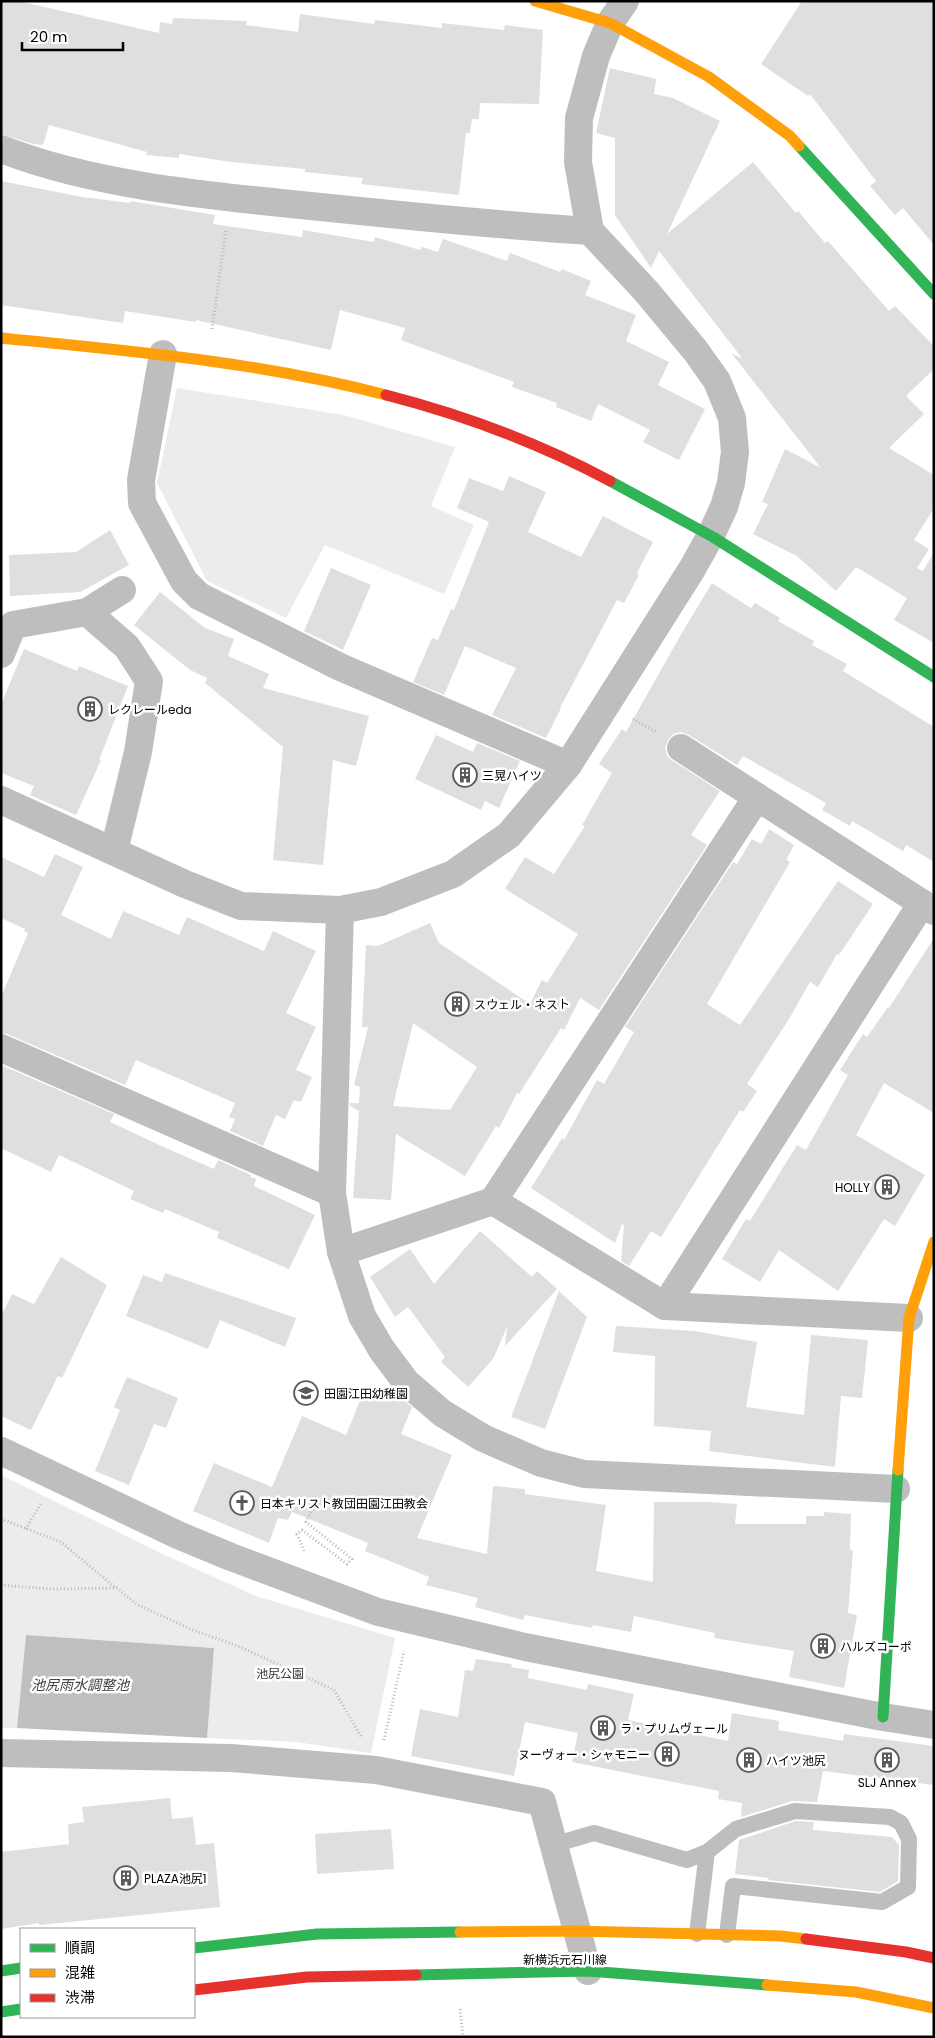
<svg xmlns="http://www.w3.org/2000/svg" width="935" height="2038" font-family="Poppins,'Noto Sans JP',sans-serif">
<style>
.green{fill:#ececec}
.water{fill:#bfbfbf}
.building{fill:#dfdfdf;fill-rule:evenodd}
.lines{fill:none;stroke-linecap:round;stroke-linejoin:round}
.path{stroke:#b9b9b9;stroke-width:3;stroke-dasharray:1 2.5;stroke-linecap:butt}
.lane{stroke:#bebebe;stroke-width:16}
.street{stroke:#bebebe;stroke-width:28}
.fast{stroke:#30b455;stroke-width:11}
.slow{stroke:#ff9f0a;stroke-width:11}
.jam{stroke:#e5322d;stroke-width:11}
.labels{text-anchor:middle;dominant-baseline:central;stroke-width:5;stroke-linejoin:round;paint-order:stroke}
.poi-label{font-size:12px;fill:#000;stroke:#fff;text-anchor:start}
.park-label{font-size:12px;fill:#333;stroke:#fff}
.street-label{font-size:12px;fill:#000;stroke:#fff}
.water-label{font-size:14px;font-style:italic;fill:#444;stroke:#fff}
</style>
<rect width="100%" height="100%" fill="#fff"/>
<g class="green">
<polygon points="177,388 344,415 455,447 431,506 474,525 444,594 325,545 286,618 207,581 157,483"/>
<polygon points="1,1475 165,1555 256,1596 395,1638 371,1753 296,1742 207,1738 213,1648 26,1635 17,1728 1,1728"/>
</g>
<polygon class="water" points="26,1635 214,1648 207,1738 17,1728"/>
<g class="building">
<polygon points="1,1 18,1 159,33 160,22 172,24 173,18 247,21 246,25 298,32 300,14 374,24 375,20 442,28 442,23 504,30 505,25 543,30 539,104 480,103 479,119 472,119 470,133 466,133 459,195 361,184 363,178 305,172 305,169 231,162 179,154 179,158 146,155 147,152 49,125 43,145 33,144 1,134"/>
<polygon points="802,1 934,1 934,245 903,208 895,215 870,186 876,181 810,94 808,96 761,64"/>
<polygon points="610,68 656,79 654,94 673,98 720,121 667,234 753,162 796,213 798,211 825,243 828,241 889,311 895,306 934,346 934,369 906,396 924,414 889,448 934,475 934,508 914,540 929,549 917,568 923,571 934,552 934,643 894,620 907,598 856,567 836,591 797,556 753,534 768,504 762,502 785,449 821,468 732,354 742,358 659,251 651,268 615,215 615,138 596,133"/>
<polygon points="1,181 82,197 130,203 130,201 215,215 213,224 302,237 303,230 374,242 375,237 420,250 422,247 438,252 443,239 507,261 510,253 560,272 562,269 591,281 585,295 636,315 626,341 669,362 658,385 705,409 679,460 643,442 650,430 598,404 591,421 556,407 557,403 512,387 514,382 401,340 405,328 340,310 331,350 196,320 196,322 125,311 123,323 1,305"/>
<polygon points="509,476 546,492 528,532 581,557 603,516 653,542 637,573 639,575 624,603 617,600 560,708 561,708 546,738 492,715 516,668 465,646 444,695 413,682 432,638 438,640 451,609 454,610 489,522 457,508 469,478 503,491"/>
<polygon points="110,530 129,565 80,592 10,596 9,555 76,552"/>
<polygon points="331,568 371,585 343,650 304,631"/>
<path d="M712,583L751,608L755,603L780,618L778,621L814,641L812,645L847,664L843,671L934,727V862L906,845L903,851L852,821L850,826L822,810L826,803L743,756L737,765L689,735L681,732L673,734L668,740L665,747L667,756L673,761L720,791L691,835L707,845L599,1010L580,998L564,1030L561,1028L519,1094L517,1093L499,1128L496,1126L465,1176L396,1134L391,1200L353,1198L359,1111L350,1106V1103H359L360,1087L354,1085L368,1027H362L366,945L378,946L430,923L439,943L530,1004L542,980L547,983L578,934L505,889L525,857L554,874L585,826L582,825L612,773L599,764L622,729L626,732L683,631ZM413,1023L477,1067L450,1110L393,1106Z"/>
<polygon points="160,592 205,628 234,639 228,656 269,674 263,688 369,716 356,766 333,760 323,865 273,860 283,747 205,683 207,678 190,670 134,625"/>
<polygon points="24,649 77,671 79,666 128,686 99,760 101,760 76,815 30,795 34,786 1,773 1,705"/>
<polygon points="436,735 473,752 477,743 520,761 499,808 485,801 481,810 415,779"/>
<polygon points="769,829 794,845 786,860 790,862 707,1004 740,1025 838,881 873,904 839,955 837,954 818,987 810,982 789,1019 747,1084 757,1091 743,1112 740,1110 661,1237 651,1231 629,1266 621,1261 624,1225 622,1224 615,1243 531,1188 562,1138 564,1140 597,1080 604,1084 634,1032 625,1027 733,862 737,864 752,839 761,844"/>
<polygon points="55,854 83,867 61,915 111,939 123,911 179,935 187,917 264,951 273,931 316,951 286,1013 316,1027 296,1070 312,1077 301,1102 294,1100 285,1119 276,1115 263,1146 230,1131 235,1119 229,1117 235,1103 136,1060 125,1085 7,1034 1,1033 1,997 28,933 24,931 25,929 1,918 1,857 44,877"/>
<polygon points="934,938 934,1113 884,1083 856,1135 925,1175 895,1226 884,1219 838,1291 779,1250 760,1282 722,1259 746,1219 750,1221 797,1145 806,1150 848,1075 840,1070 863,1034 867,1037 888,1007 889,1008"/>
<polygon points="1,1065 114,1114 110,1122 168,1149 214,1169 218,1160 251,1175 250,1177 256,1179 254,1186 315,1215 289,1269 217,1238 219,1232 165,1209 163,1213 130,1199 134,1191 59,1155 51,1172 1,1148"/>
<polygon points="480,1231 532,1277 537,1271 557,1289 505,1346 507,1327 493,1359 468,1387 441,1362 445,1357 408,1307 395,1317 370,1277 410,1249 434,1284"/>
<polygon points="61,1257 107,1285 62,1378 58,1376 31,1430 1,1416 1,1316 12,1294 34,1304"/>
<polygon points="165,1273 296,1318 285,1347 220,1320 208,1349 126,1316 143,1275 162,1282"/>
<polygon points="559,1291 587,1317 545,1429 511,1417"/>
<polygon points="616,1326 694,1331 757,1342 746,1407 804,1415 811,1335 868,1340 862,1398 841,1396 835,1467 709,1451 711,1431 654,1426 655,1356 613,1352"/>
<polygon points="127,1377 178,1398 166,1428 154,1424 129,1485 95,1471 120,1410 114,1407"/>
<polygon points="366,1386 406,1402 412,1407 401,1434 452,1455 417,1538 487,1554 493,1486 525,1489 525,1494 606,1505 596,1571 653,1582 654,1502 708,1502 737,1504 735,1524 806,1524 806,1516 824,1516 824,1512 851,1514 850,1550 853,1550 848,1613 857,1615 844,1688 789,1677 794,1651 714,1638 715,1633 634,1616 631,1632 593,1625 592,1628 525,1615 523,1620 475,1607 478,1598 426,1585 429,1577 365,1551 368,1543 292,1512 288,1520 278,1518 269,1543 193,1511 214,1463 272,1487 302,1416 346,1435"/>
<polygon points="476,1659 512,1664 511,1667 529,1670 528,1678 587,1690 588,1684 634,1694 628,1720 728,1741 732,1713 779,1721 778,1730 843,1741 844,1734 934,1746 934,1785 823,1771 817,1802 792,1801 741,1817 742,1803 718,1799 719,1791 572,1762 578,1733 525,1722 514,1776 411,1756 420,1709 458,1717 465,1670 473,1671"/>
<polygon points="170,1798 172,1819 193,1817 196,1845 214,1843 220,1907 39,1925 39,1923 1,1929 1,1852 69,1844 68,1824 84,1822 82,1807"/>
<polygon points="796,1821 814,1822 813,1830 892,1837 899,1845 898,1881 880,1892 768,1880 769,1878 735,1874 739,1840"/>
<polygon points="391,1829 394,1869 317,1874 315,1834"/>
</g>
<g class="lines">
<g class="path">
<polyline points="212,329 226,229"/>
<polyline points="633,719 656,732"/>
<polyline points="1,1519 61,1542 116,1588"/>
<polyline points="26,1529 41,1503"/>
<polyline points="304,1551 297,1534 302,1530 347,1564 352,1559 306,1522 314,1506"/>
<polyline points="1,1585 51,1589 117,1588 136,1604 193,1630 240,1647 334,1690 362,1738"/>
<polyline points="384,1740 404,1651"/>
<polyline points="460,2009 463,2037"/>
</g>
<g class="lane">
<polyline points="553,1845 594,1833 687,1860 707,1852 736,1829 795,1811 890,1817 901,1823 909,1839 908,1887 882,1902 733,1886 727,1935"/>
<polyline points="697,1934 707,1852"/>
</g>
<g class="street">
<path d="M1,149C93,185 203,195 301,205C397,215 493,225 590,231"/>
<polyline points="163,354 141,480 142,503 184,581 199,596 340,667 568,765"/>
<polyline points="87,612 127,647 149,681 138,752 114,851"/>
<polyline points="1,654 13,625 87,612 122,590"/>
<polyline points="681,748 934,911"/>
<polyline points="1,800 185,884 241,906 340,910 381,902 453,874 509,835 568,765 692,569 711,535 724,507 731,483 735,452 732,418 717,381 695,350 646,291 590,231 578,162 579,118 596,56 610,23 625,1"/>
<polyline points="340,910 332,1193 341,1252 362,1316 382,1350 406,1382 442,1413 483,1438 541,1463 584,1474 896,1489"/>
<polyline points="1,1048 332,1193"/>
<polyline points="493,1201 665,1306 909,1318"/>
<polyline points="341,1252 493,1201 757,797"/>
<polyline points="665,1306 922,903"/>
<polyline points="1,1451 178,1535 231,1557 378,1612 525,1647 883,1717 934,1725"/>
<polyline points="1,1753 231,1758 376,1770 542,1802 588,1971"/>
</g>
<g class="fast">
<polyline points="799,146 934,294"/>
<polyline points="610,481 713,537 934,677"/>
<polyline points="883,1717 898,1470"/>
<polyline points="194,1948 317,1934 460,1932"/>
<polyline points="1,1971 21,1968"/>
<polyline points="416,1975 588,1971 767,1985"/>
<polyline points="1,2012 21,2009"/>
</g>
<g class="slow">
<polyline points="535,1 610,23 709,77 790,136 799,146"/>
<path d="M1,338C130,351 260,362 386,395"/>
<polyline points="898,1470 909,1318 934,1242"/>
<polyline points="460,1932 576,1931 781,1936 806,1939"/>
<polyline points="767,1985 856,1992 934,2008"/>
</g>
<g class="jam">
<path d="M386,395C464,415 539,443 610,481"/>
<polyline points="806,1939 906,1952 934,1958"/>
<polyline points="194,1990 307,1977 416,1975"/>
</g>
</g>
<defs>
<g id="building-ring" transform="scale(1.25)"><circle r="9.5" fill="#fff" stroke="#595959" stroke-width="1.5"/><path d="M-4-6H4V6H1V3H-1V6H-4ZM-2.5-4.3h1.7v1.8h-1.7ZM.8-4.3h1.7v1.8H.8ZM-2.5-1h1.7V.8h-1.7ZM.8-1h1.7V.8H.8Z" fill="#595959"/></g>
<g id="school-ring" transform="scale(1.25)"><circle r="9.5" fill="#fff" stroke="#595959" stroke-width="1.5"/><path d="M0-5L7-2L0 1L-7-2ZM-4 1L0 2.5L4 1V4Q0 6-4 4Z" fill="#595959"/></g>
<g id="church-ring" transform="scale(1.25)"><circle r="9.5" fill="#fff" stroke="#595959" stroke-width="1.5"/><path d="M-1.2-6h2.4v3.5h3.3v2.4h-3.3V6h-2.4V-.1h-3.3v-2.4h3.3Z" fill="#595959"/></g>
</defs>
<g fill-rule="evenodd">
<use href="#building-ring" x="90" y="709"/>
<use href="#building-ring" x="465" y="775"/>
<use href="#building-ring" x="457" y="1004"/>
<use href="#building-ring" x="887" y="1187"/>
<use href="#school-ring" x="306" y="1393"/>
<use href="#church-ring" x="242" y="1503"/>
<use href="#building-ring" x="823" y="1646"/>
<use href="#building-ring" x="603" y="1728"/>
<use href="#building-ring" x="667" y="1754"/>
<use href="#building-ring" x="749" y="1760"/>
<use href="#building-ring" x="887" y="1760"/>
<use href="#building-ring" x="126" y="1878"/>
</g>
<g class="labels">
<g class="poi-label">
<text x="108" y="709">レクレールeda</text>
<text x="482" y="775">三晃ハイツ</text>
<text x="474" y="1004">スウェル・ネスト</text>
<text x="870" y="1187" text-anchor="end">HOLLY</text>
<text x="324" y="1393">田園江田幼稚園</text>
<text x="260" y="1503">日本キリスト教団田園江田教会</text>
<text x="840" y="1646">ハルズコーポ</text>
<text x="620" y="1728">ラ・プリムヴェール</text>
<text x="650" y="1754" text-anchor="end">ヌーヴォー・シャモニー</text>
<text x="766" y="1760">ハイツ池尻</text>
<text x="887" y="1782" text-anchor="middle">SLJ Annex</text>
<text x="144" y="1878">PLAZA池尻1</text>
</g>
<g class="park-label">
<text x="280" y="1673">池尻公園</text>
</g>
<g class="street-label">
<text x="565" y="1959">新横浜元石川線</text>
</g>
<g class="water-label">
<text x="80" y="1685">池尻雨水調整池</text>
</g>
</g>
<rect width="935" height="2038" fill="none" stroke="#000000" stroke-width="5"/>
<rect x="20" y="1928" width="175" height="90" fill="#ffffff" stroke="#999999"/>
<rect x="30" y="1944" width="25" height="8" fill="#30b455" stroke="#999999"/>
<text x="65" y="1953" font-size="15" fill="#000000">順調</text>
<rect x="30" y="1969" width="25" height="8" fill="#ff9f0a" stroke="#999999"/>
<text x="65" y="1978" font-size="15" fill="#000000">混雑</text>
<rect x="30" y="1994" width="25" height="8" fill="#e5322d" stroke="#999999"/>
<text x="65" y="2003" font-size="15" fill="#000000">渋滞</text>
<path d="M22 42v8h101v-8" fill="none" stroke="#000000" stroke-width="2.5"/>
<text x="30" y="42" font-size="15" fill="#000000" stroke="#ffffff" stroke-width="4" paint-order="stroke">20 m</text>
</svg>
